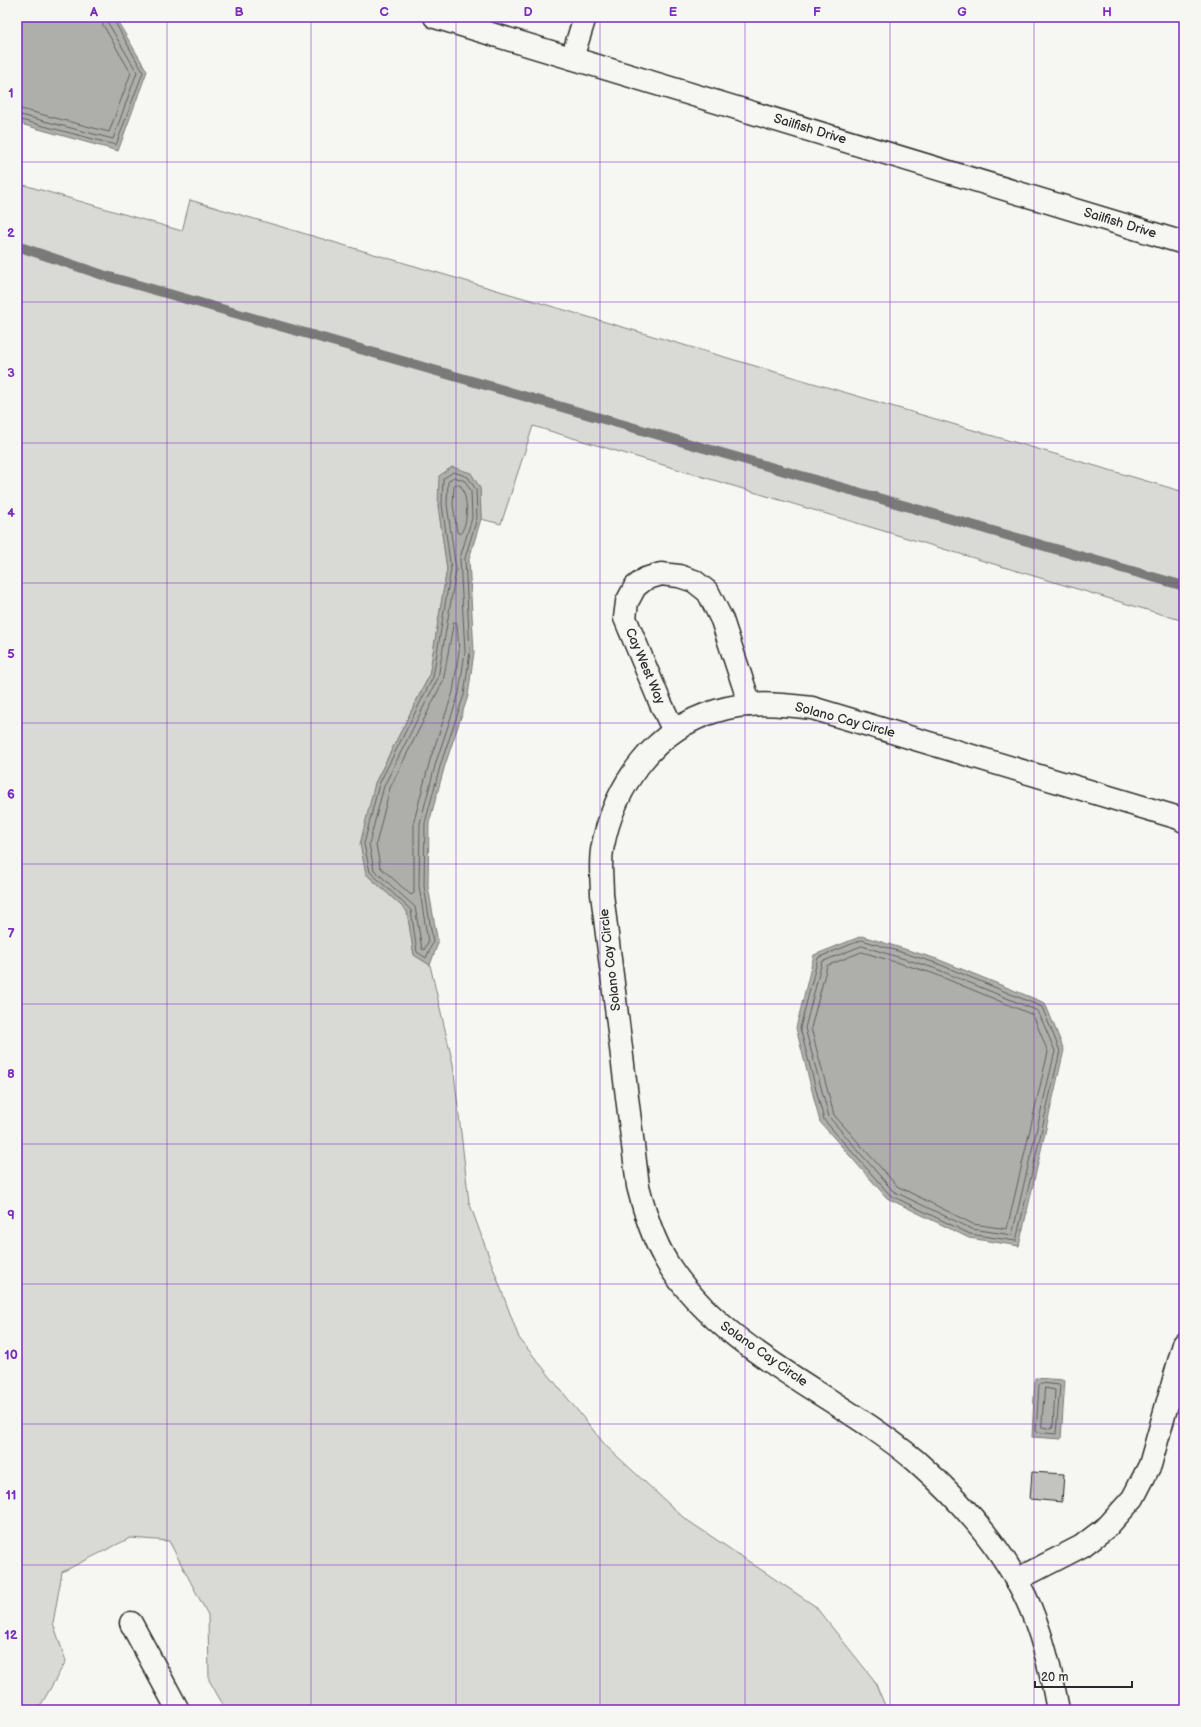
<svg xmlns="http://www.w3.org/2000/svg" width="1201" height="1727" font-family="'Balsamiq Sans',sans-serif">
<style>
.green{fill:#d9d9d5;stroke:#828280}
.water{fill:#aeaeab;stroke:#7a7a78}
.lines{fill:none;stroke-linecap:round;stroke-linejoin:round}
.shore{stroke:#5f5f5e;stroke-width:1}
.stream{stroke:#7a7a78;stroke-width:10}
.building{fill:#c3c3c0;stroke:#2b2b2b}
.minor-casing{stroke:#2b2b2b;stroke-width:25}
.minor{stroke:#f6f6f2;stroke-width:22}
.grid{fill:none;stroke:#7b2cbf;stroke-width:1;stroke-opacity:0.55}
.labels{text-anchor:middle;dominant-baseline:central;stroke-width:3;stroke-linejoin:round;paint-order:stroke}
.street-label{font-size:13px;fill:#2b2b2b;stroke:#f6f6f2}
.neatline{fill:none;stroke:#7b2cbf;stroke-width:1.5}
.grid-label{font-size:13px;text-anchor:middle;font-weight:bold;fill:#7b2cbf}
</style>
<rect width="100%" height="100%" fill="#f6f6f2"/>
<filter id="ink" filterUnits="userSpaceOnUse"><feTurbulence type="fractalNoise" baseFrequency=".025" numOctaves="2"/><feDisplacementMap in="SourceGraphic" scale="8" xChannelSelector="R" yChannelSelector="G"/><feConvolveMatrix kernelMatrix="1 2 1 2 8 2 1 2 1" color-interpolation-filters="sRGB"/></filter>
<g filter="url(#ink)">
<polygon class="green" points="17,183 182,231 190,200 1184,492 1184,621 533,426 501,524 481,519 480,489 438,505 447,569 429,676 375,783 366,874 407,911 414,955 430,965 453,1064 469,1202 519,1338 606,1446 684,1518 815,1606 874,1680 887,1710 226,1710 209,1680 208,1615 169,1541 130,1538 62,1572 53,1623 66,1661 38,1710 17,1710"/>
<g class="water">
<polygon points="17,17 115,17 147,71 118,151 17,123"/>
<polygon points="452,467 471,473 480,488 481,519 469,559 474,652 468,696 445,765 429,823 428,886 438,943 430,965 414,955 407,911 366,874 360,844 375,783 429,676 447,569 438,505 439,476"/>
<polygon points="862,936 937,959 1045,1003 1064,1050 1019,1246 969,1238 887,1198 820,1122 796,1028 814,955"/>
<polygon points="1035,1378 1065,1380 1061,1439 1032,1437"/>
</g>
<g class="lines">
<g class="shore">
<polyline points="17,108 109,132 131,73 103,25 101,17"/>
<polyline points="17,114 113,139 137,72 108,23 107,17"/>
<polyline points="17,119 116,145 143,72 112,17"/>
<polygon points="454,472 468,477 476,490 477,518 465,558 470,652 464,695 441,763 425,823 424,886 433,942 426,958 417,952 411,910 370,872 364,844 379,784 433,677 451,569 442,504 443,479"/>
<polygon points="454,477 465,481 471,491 472,518 460,558 465,652 459,693 436,762 420,823 419,886 428,942 424,950 422,949 415,907 374,870 369,844 384,786 438,678 456,570 447,504 448,482"/>
<path d="M456,484L461,486C468,498 469,523 460,534L457,532L453,504L454,486Z"/>
<polygon points="454,622 457,624 459,651 453,692 430,760 414,821 414,893 411,895 380,867 376,844 390,788 443,681"/>
<polygon points="862,940 936,963 1042,1007 1060,1051 1016,1241 970,1234 890,1195 824,1120 800,1028 818,958"/>
<polygon points="862,946 934,968 1038,1011 1055,1051 1012,1235 972,1229 893,1191 829,1117 805,1028 822,962"/>
<polygon points="862,952 932,973 1033,1015 1048,1052 1007,1229 973,1224 897,1186 834,1115 811,1028 827,966"/>
<polygon points="1041,1383 1060,1385 1056,1434 1036,1432 1039,1385"/>
<polygon points="1045,1388 1055,1390 1053,1427 1051,1429 1042,1427"/>
</g>
<polyline class="stream" points="17,246 103,275 1184,586"/>
</g>
<polygon class="building" points="1032,1472 1064,1474 1062,1502 1030,1499"/>
<g class="lines">
<g class="minor-casing">
<g id="minor">
<polyline points="435,17 1184,243"/>
<polyline points="572,58 585,17"/>
<polyline points="674,731 660,702 625,618 627,602 635,587 645,579 661,574 679,576 694,581 708,592 722,620 750,705"/>
<polyline points="1016,1580 1082,1546 1108,1526 1133,1498 1150,1465 1184,1344"/>
<polyline points="131,1623 178,1710"/>
<path d="M1058,1710C1051,1672 1042,1631 1025,1596C1000,1545 958,1498 916,1461C836,1393 726,1354 668,1264C653,1240 645,1213 638,1186L602,894C602,878 599,861 603,845C615,785 655,729 716,711C747,701 781,704 812,708L1179,818L1184,821"/>
</g>
</g>
<use href="#minor" class="minor"/>
</g>
</g>
<path class="grid" d="M167,17V1710M311,17V1710M456,17V1710M600,17V1710M745,17V1710M890,17V1710M1034,17V1710M17,162H1184M17,302H1184M17,443H1184M17,583H1184M17,723H1184M17,864H1184M17,1004H1184M17,1144H1184M17,1284H1184M17,1424H1184M17,1565H1184"/>
<g class="labels">
<g class="street-label">
<text transform="translate(810 129) rotate(17)">Sailfish Drive</text>
<text transform="translate(1120 223) rotate(17)">Sailfish Drive</text>
<text transform="translate(645 666) rotate(67)">Cay West Way</text>
<text transform="translate(845 720) rotate(15)">Solano Cay Circle</text>
<text transform="translate(610 960) rotate(-97)">Solano Cay Circle</text>
<text transform="translate(764 1354) rotate(35)">Solano Cay Circle</text>
</g>
</g>
<rect width="1201" height="1727" fill="none" stroke="#f6f6f2" stroke-width="44"/>
<path d="M1035 1681v6h97v-6" fill="none" stroke="#2b2b2b" stroke-width="2"/>
<text x="1041" y="1681" font-size="12" fill="#2b2b2b" stroke="#f6f6f2" stroke-width="3" paint-order="stroke">20 m</text>
<rect x="22" y="22" width="1157" height="1683" class="neatline"/>
<g class="grid-label">
<text x="94" y="16">A</text>
<text x="239" y="16">B</text>
<text x="384" y="16">C</text>
<text x="528" y="16">D</text>
<text x="673" y="16">E</text>
<text x="817" y="16">F</text>
<text x="962" y="16">G</text>
<text x="1107" y="16">H</text>
<text x="11" y="97">1</text>
<text x="11" y="237">2</text>
<text x="11" y="377">3</text>
<text x="11" y="517">4</text>
<text x="11" y="658">5</text>
<text x="11" y="798">6</text>
<text x="11" y="938">7</text>
<text x="11" y="1078">8</text>
<text x="11" y="1219">9</text>
<text x="11" y="1359">10</text>
<text x="11" y="1499">11</text>
<text x="11" y="1639">12</text>
</g>
</svg>
